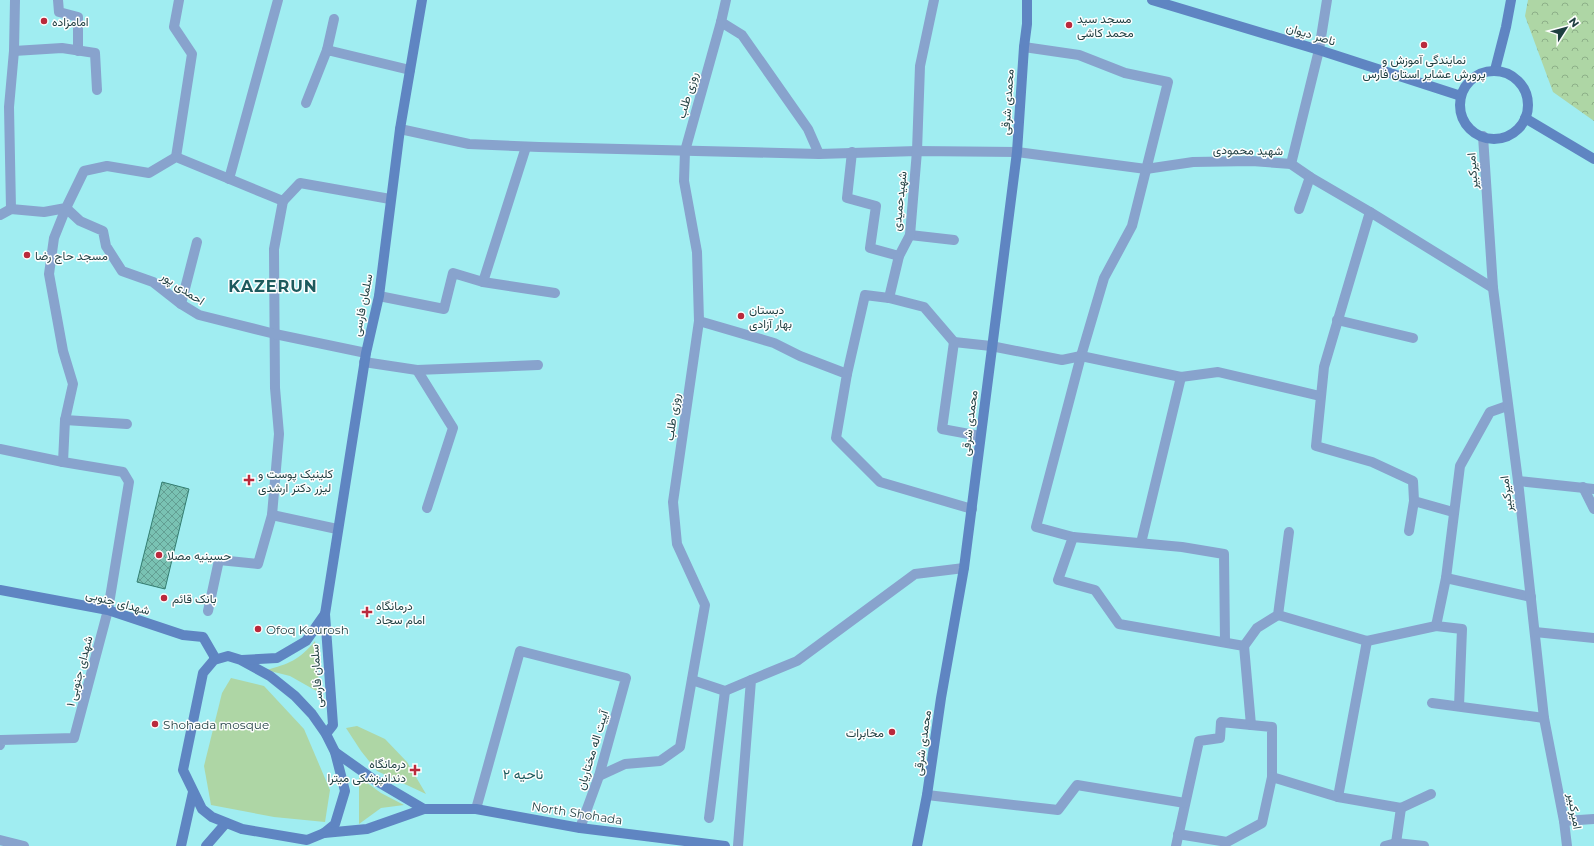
<svg xmlns="http://www.w3.org/2000/svg" width="1594" height="846" font-family="Montserrat,Vazirmatn,sans-serif">
<style>
.grass{fill:#aed6a5}
.forest{fill:url(#forest-crowns)}
.building{fill:url(#building-cross-hatch);stroke:#337d70}
.lines{fill:none;stroke-linecap:round;stroke-linejoin:round}
.minor{stroke:#88a3cd;stroke-width:10}
.tertiary{stroke:#88a3cd;stroke-width:10}
.secondary{stroke:#5f85c2;stroke-width:10}
.poi-dot{fill:#ba293c;stroke:#fefefe;stroke-width:1.5}
.labels{text-anchor:middle;dominant-baseline:central;stroke-width:3;stroke-linejoin:round;paint-order:stroke}
.poi-label{font-size:12px;fill:#1e3e40;stroke:#fefefe;text-anchor:start}
.street-label{font-size:12px;fill:#1e3e40;stroke:#fefefe}
.quarter-label{font-size:14px;fill:#1d5a5d;stroke:#fefefe}
.district-label{font-size:16px;font-weight:bold;letter-spacing:1px;fill:#1d5a5d;stroke:#fefefe}
</style>
<defs>
<pattern id="forest-crowns" width="20" height="18" patternUnits="userSpaceOnUse"><rect width="20" height="18" fill="#aed6a5"/><path d="M2 6a3 3 0 1 1 6 0M12 15a3 3 0 1 1 6 0" fill="none" stroke="#8daf88"/></pattern>
<pattern id="building-cross-hatch" width="8" height="8" patternUnits="userSpaceOnUse"><rect width="8" height="8" fill="#79c2b3"/><path d="M0 0l8 8M0 8l8-8" fill="none" stroke="#639f93"/></pattern>
</defs>
<rect width="100%" height="100%" fill="#a0edf1"/>
<g class="grass">
<path d="M315,641L320,693L290,676L266,670C289,664 299,660 315,641Z"/>
<polygon points="231,678 264,686 304,729 330,790 325,822 274,817 211,805 204,766 222,693"/>
<polygon points="357,726 385,739 407,762 426,794 377,771 361,751 346,728"/>
<polygon points="359,777 381,793 404,805 381,808 359,824"/>
</g>
<polygon class="forest" points="1528,0 1594,0 1594,121 1553,92 1525,16"/>
<polygon class="building" points="162,482 189,489 165,589 137,582"/>
<g class="lines">
<g class="minor">
<polyline points="58,0 59,12 78,17 78,51"/>
<polyline points="721,22 742,35 808,129 819,154"/>
<polyline points="1024,47 1079,55 1125,73 1168,82 1132,226 1104,278 1081,356 1036,527 1073,537 1058,580 1095,590 1119,624 1244,646 1251,725 1221,722 1220,738 1199,741 1176,846"/>
<polyline points="327,50 334,19"/>
<polyline points="14,51 62,48 95,53 97,90"/>
<polyline points="306,103 327,50 410,70"/>
<polyline points="400,129 469,144 539,147 819,154 917,151 1017,152 1146,169 1193,162 1252,161 1291,164 1310,177 1370,212 1493,288"/>
<polyline points="852,152 847,198 876,206 870,248 899,256"/>
<polyline points="176,157 192,54 174,27 179,0"/>
<polyline points="1291,164 1319,50 1327,0"/>
<polyline points="229,179 278,0"/>
<polyline points="11,209 9,107 14,51 15,0"/>
<polyline points="1299,209 1310,177"/>
<polyline points="1370,212 1324,367 1316,446 1372,462 1413,481 1414,501 1453,512"/>
<polyline points="0,215 11,209 44,212 66,208 84,171 107,166 149,173 176,157 283,201 300,183 390,199"/>
<polyline points="910,235 954,240"/>
<polyline points="483,282 555,293"/>
<polyline points="379,296 444,309 453,273 483,282 526,147"/>
<polyline points="889,298 924,307 954,342 991,346 1062,360 1081,356 1181,377 1218,372 1320,396"/>
<polyline points="181,304 197,242"/>
<polyline points="1337,320 1413,338"/>
<polyline points="699,321 774,343 800,356 847,374 836,438 880,482 972,509"/>
<polyline points="954,342 942,429 980,436"/>
<polyline points="364,362 417,370 538,365"/>
<polyline points="417,370 453,428 427,508"/>
<polyline points="847,374 865,295 889,298 899,256 910,235 917,151 920,66 934,0"/>
<polyline points="65,420 127,424"/>
<polyline points="0,449 63,462"/>
<polyline points="1518,481 1594,489"/>
<polyline points="1583,487 1594,509"/>
<polyline points="272,515 279,434 275,388 274,249 283,201"/>
<polyline points="1409,531 1414,501"/>
<polyline points="1073,537 1182,547 1224,554 1225,642"/>
<polyline points="1141,543 1181,377"/>
<polyline points="1446,578 1531,597"/>
<polyline points="208,611 219,560 258,564 272,515 337,529"/>
<polyline points="1278,615 1367,641 1436,626"/>
<polyline points="1535,632 1594,638"/>
<polyline points="1244,646 1257,628 1278,615 1289,532"/>
<polyline points="692,680 725,691 751,680"/>
<polyline points="1432,703 1544,718"/>
<polyline points="1459,706 1462,629 1436,626 1446,578 1460,466 1490,412 1507,406"/>
<polyline points="1251,725 1272,727 1272,777"/>
<polyline points="0,745 1,740 74,738 108,610 129,482 123,472 63,462 65,420 73,384 63,351 49,274 54,238 66,208 80,221 103,231 106,246 122,271 153,282 181,304 199,315 275,334 366,353"/>
<polyline points="599,776 625,764 660,761 680,747 705,605 677,544 673,502 699,321 697,252 684,181 685,151 721,22 726,0"/>
<polyline points="927,795 1058,810 1077,785 1185,803"/>
<polyline points="1338,797 1367,641"/>
<polyline points="476,809 520,651 626,678 599,776 580,828"/>
<polyline points="709,818 725,691"/>
<polyline points="1564,821 1594,819"/>
<polyline points="1178,834 1227,842 1262,823 1272,777 1338,797 1401,808 1431,794"/>
<polyline points="0,840 24,846"/>
<polyline points="1396,843 1401,808"/>
<polyline points="738,846 751,680 797,661 915,574 964,568"/>
<polyline points="1385,846 1396,843 1424,846"/>
</g>
<polyline class="tertiary" points="1483,136 1493,288 1518,481 1544,718 1564,821 1567,846"/>
<g class="secondary">
<polyline points="1152,0 1319,50 1461,96"/>
<polyline points="1495,70 1506,27 1511,0"/>
<circle cx="1494" cy="105" r="34"/>
<polyline points="1525,118 1594,159"/>
<polyline points="0,590 108,610 183,635 203,637 214,656 214,660"/>
<polygon points="228,656 241,660 270,676 295,696 312,714 326,734 335,752 345,791 335,824 324,833 307,840 242,829 212,817 202,809 183,770 203,673 214,660"/>
<polyline points="242,660 277,658 306,641 325,614"/>
<polyline points="326,734 333,725 325,614 366,353 379,296 400,129 422,0"/>
<polyline points="335,752 373,779 424,809"/>
<polyline points="324,833 367,829 424,809 476,809 580,828 725,846"/>
<polyline points="181,846 193,792"/>
<polyline points="206,846 226,823"/>
<polyline points="917,846 927,795 941,698 964,568 1017,152 1024,47 1027,24 1027,0"/>
</g>
</g>
<g class="poi-dot">
<circle cx="44" cy="21" r="4"/>
<circle cx="1069" cy="25" r="4"/>
<circle cx="1424" cy="45" r="4"/>
<circle cx="27" cy="255" r="4"/>
<circle cx="741" cy="316" r="4"/>
<path d="M247 474h4v4h4v4h-4v4h-4v-4h-4v-4h4z"/>
<circle cx="159" cy="555" r="4"/>
<circle cx="164" cy="598" r="4"/>
<path d="M365 606h4v4h4v4h-4v4h-4v-4h-4v-4h4z"/>
<circle cx="258" cy="629" r="4"/>
<circle cx="155" cy="724" r="4"/>
<circle cx="892" cy="732" r="4"/>
<path d="M413 764h4v4h4v4h-4v4h-4v-4h-4v-4h4z"/>
</g>
<g class="labels">
<g class="poi-label">
<text x="1077" y="18">مسجد سید<tspan x="1077" dy="14">محمد کاشی</tspan></text>
<text x="52" y="21">امامزاده</text>
<text x="1424" y="59" text-anchor="middle">نمایندگی آموزش و<tspan x="1424" dy="14">پرورش عشایر استان فارس</tspan></text>
<text x="35" y="255">مسجد حاج رضا</text>
<text x="749" y="309">دبستان<tspan x="749" dy="14">بهار آزادی</tspan></text>
<text x="258" y="473">کلینیک پوست و<tspan x="258" dy="14">لیزر دکتر ارشدی</tspan></text>
<text x="167" y="555">حسینیه مصلا</text>
<text x="172" y="598">بانک قائم</text>
<text x="376" y="605">درمانگاه<tspan x="376" dy="14">امام سجاد</tspan></text>
<text x="266" y="629">Ofoq Kourosh</text>
<text x="163" y="724">Shohada mosque</text>
<text x="884" y="732" text-anchor="end">مخابرات</text>
<text x="406" y="763" text-anchor="end">درمانگاه<tspan x="406" dy="14">دندانپزشکی میترا</tspan></text>
</g>
<g class="street-label">
<text transform="translate(1311 34) rotate(17)">ناصر دیوان</text>
<text transform="translate(687 95) rotate(-74)">روزی طلب</text>
<text transform="translate(1007 102) rotate(-86)">محمدی شرقی</text>
<text transform="translate(1248 150) rotate(1)">شهید محمودی</text>
<text transform="translate(1472 171) rotate(-94)">امیرکبیر</text>
<text transform="translate(899 201) rotate(-84)">شهیدحمیدی</text>
<text transform="translate(183 288) rotate(34)">احمدی پور</text>
<text transform="translate(362 305) rotate(-79)">سلمان فارسی</text>
<text transform="translate(672 417) rotate(-82)">روزی طلب</text>
<text transform="translate(969 423) rotate(-83)">محمدی شرقی</text>
<text transform="translate(1506 494) rotate(-97)">امیرکبیر</text>
<text transform="translate(118 602) rotate(15)">شهدای جنوبی</text>
<text transform="translate(79 671) rotate(-75)">۱ شهدای جنوبی</text>
<text transform="translate(316 676) rotate(-94)">سلمان فارسی</text>
<text transform="translate(922 743) rotate(-82)">محمدی شرقی</text>
<text transform="translate(592 750) rotate(-73)">آییت اله مختاریان</text>
<text transform="translate(1575 811) rotate(80)">امیرکبیر</text>
<text transform="translate(577 813) rotate(9)">North Shohada</text>
</g>
<g class="quarter-label">
<text x="523" y="774">ناحیه ۲</text>
</g>
<g class="district-label">
<text x="273" y="286">KAZERUN</text>
</g>
</g>
<g transform="translate(1566 28) rotate(54)" stroke="#fefefe" stroke-width="3" paint-order="stroke">
<path d="M0-3L7 15L0 10L-7 15Z" fill="#1e3e40"/>
<text y="-6" font-size="11" font-weight="bold" text-anchor="middle" fill="#1e3e40">N</text>
</g>
</svg>
